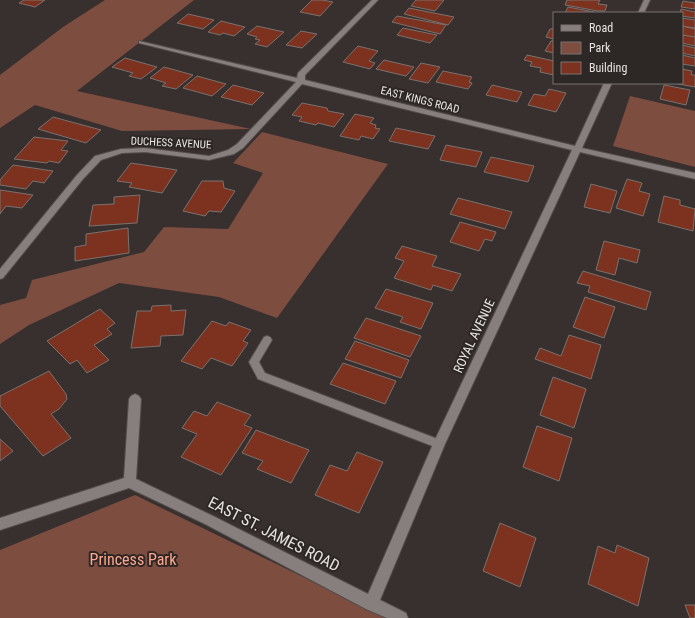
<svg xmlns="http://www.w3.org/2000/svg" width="695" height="618" font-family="'Roboto Condensed',sans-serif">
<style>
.green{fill:#7d4d40}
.building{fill:#7c321e;stroke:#797270}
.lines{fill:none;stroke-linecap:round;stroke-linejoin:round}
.service-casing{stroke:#534d4c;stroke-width:2}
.minor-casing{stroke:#534d4c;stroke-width:2}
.service{fill:#877f7d;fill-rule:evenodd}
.minor{fill:#877f7d;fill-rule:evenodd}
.labels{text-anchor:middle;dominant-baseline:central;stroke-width:4;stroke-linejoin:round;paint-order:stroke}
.far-street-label{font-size:11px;fill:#e8e3e2;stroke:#2d2725}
.street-label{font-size:13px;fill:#e8e3e2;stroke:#2d2725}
.near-street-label{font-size:16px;fill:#e8e3e2;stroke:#2d2725}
.near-park-label{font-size:16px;fill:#fea68e;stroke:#2d2725}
</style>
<rect width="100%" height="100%" fill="#37302f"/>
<g class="green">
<polygon points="105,0 194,0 77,91 251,129 122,131 35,105 0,128 0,75 63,27"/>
<polygon points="630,96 695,111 695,167 613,146"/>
<polygon points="262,132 388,164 277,318 219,297 119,283 29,325 0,344 0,305 26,298 32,280 144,252 164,227 228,229 263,173 233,163"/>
<polygon points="135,495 387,618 0,618 0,550"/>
</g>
<g class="building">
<polygon points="24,0 45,0 35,7 19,3"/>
<polygon points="312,0 322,0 333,2 320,16 300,12"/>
<polygon points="416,0 444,0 435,11 411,6"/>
<polygon points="567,0 600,0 598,4 607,5 605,11 598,11 565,5"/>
<polygon points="683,1 695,3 695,9 681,7"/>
<polygon points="568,7 594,12 565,13"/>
<polygon points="409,8 454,17 448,25 404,14"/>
<polygon points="681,9 695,12 695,18 682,16 682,13 680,13"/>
<polygon points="188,14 214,20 203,29 177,23"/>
<polygon points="397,16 446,25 440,34 392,22"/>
<polygon points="682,18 695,20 695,28 682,26"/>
<polygon points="221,21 245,27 234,36 223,33 220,35 208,32"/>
<polygon points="257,26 284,32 267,47 255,44 260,40 255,39 257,37 247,34"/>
<polygon points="682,26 695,29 695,37 682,35"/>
<polygon points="403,28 437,35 430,43 397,35"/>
<polygon points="550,29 554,29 554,39 546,37"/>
<polygon points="301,31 317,34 302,48 286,45"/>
<polygon points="682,35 695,37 695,46 682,43"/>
<polygon points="551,41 554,41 554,53 545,51"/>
<polygon points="682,45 695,48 695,56 682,53"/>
<polygon points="358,46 378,51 369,61 375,63 370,69 343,62"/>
<polygon points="527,55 554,61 554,75 540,72 541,68 530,66 532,62 524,60"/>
<polygon points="682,55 695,58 695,66 682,64"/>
<polygon points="125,58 157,67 141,79 129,76 133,73 112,67"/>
<polygon points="384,60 414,67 406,76 376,69"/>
<polygon points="421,63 440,67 428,83 409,79"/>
<polygon points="164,67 193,75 176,89 162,86 166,83 150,78"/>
<polygon points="682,69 692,71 691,75 695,75 695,87 673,83 682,83"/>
<polygon points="443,71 472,77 469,82 472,83 468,89 436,82"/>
<polygon points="197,76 226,84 212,96 183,88"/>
<polygon points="233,85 264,93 252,105 221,97"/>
<polygon points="492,85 522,92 517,102 486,95"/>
<polygon points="664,85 690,90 686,105 660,99"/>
<polygon points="549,89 566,93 556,112 528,105 534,94 545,96"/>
<polygon points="302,103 327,108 328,111 344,114 334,127 318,123 316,125 299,121 302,117 292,115"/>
<polygon points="355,114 374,118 370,123 376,125 375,128 380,129 373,139 361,136 359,140 340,136"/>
<polygon points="53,117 101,130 86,143 38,129"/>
<polygon points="396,128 435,136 428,149 389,141"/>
<polygon points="34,137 68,141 61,150 68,151 59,163 49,161 47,163 14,159"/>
<polygon points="446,145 482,152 476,167 440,160"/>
<polygon points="491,157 534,166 528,182 484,172"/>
<polygon points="131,163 177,170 162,193 129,187 132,183 117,181"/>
<polygon points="13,165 53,171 44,183 33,181 26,189 0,185 0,180"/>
<polygon points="627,179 642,183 639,191 650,194 643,216 616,208"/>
<polygon points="202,181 223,181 224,188 235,191 221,212 209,211 205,216 183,211"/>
<polygon points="591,184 617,191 610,213 584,207"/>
<polygon points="0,190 33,195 22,208 6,206 0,214"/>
<polygon points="140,195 137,223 89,226 93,205 114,204 114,197"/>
<polygon points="664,196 680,200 680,205 695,209 693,231 658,222"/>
<polygon points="458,198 512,212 505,229 450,214"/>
<polygon points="460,222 496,232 492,241 485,239 479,251 450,242"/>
<polygon points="128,228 129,253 75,261 75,247 86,245 86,234"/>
<polygon points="604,241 640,250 637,263 619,258 615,275 596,270"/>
<polygon points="402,246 437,256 432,266 461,274 452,291 433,285 431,290 394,278 404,261 395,258"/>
<polygon points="583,271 651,292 646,310 588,292 590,286 577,283"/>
<polygon points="386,289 433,303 421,329 400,322 403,317 375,308"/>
<polygon points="585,297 615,307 604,338 573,327"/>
<polygon points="171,305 171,311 186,310 183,335 161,336 160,346 131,348 137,311 151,311 152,306"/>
<polygon points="100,309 115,323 107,329 112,334 94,345 109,360 87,373 77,360 70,364 47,341"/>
<polygon points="366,318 421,336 410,357 354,338"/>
<polygon points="212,321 226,326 229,322 251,330 243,341 248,343 232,366 211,358 202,369 181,361"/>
<polygon points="569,335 601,345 591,379 535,359 540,348 561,356"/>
<polygon points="355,341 409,360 401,378 345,359"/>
<polygon points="343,363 396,381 385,404 330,384"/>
<polygon points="49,371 66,394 67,399 59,409 51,414 71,438 43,456 0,406 0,396"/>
<polygon points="553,377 586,389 574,428 540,415"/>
<polygon points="217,402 251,415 244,425 252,428 221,475 181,457 197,434 182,428 194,411 207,416"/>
<polygon points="537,426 572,438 559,481 523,467"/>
<polygon points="256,430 309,450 291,483 257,469 263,461 242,453"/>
<polygon points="0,439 13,451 0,461"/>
<polygon points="357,452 383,462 359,513 315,495 330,465 347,471"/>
<polygon points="500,523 536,538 520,587 483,571"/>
<polygon points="617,545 649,558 638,606 588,584 598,546 615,553"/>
<polygon points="685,605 695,605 695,618 690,618"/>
</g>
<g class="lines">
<g class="service-casing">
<polygon id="service" points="267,336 270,337 272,340 259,362 265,373 443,441 444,444 443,447 439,448 435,447 258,379 249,362 264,337"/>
</g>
<g class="minor-casing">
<g id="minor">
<polygon points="372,0 378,0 305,75 305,80 575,146 604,83 612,83 582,148 695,173 695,179 580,152 445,444 380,600 406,613 408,618 387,618 366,609 205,524 129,488 0,530 0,518 124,478 129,399 131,396 135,394 139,396 141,399 136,479 213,516 368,594 433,444 572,150 302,84 243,148 234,154 209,160 145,152 122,153 101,160 83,179 3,278 0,279 0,269 77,175 95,156 121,149 145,148 209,156 228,150 237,144 296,82 139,43 139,41 297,78 298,73"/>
<polygon points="644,0 650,0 644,13 638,13"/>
</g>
</g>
<use href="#service" class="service"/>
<use href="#minor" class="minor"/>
</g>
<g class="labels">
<g class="far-street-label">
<text transform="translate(420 100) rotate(14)">EAST KINGS ROAD</text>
<text transform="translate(171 143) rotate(3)">DUCHESS AVENUE</text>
</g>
<g class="street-label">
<text transform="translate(474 336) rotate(-65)">ROYAL AVENUE</text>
</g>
<g class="near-street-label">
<text transform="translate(274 534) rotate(27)">EAST ST. JAMES ROAD</text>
</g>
<g class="near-park-label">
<text x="133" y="559">Princess Park</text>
</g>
</g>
<rect x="553" y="12" width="130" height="72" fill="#2d2725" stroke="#787271"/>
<rect x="561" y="25" width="20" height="6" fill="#877f7d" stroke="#787271"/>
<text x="589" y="32" font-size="12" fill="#e8e3e2">Road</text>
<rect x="561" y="42" width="20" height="12" fill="#7d4d40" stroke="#787271"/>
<text x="589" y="52" font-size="12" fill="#e8e3e2">Park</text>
<rect x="561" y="62" width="20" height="12" fill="#7c321e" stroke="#787271"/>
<text x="589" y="72" font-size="12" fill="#e8e3e2">Building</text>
</svg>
